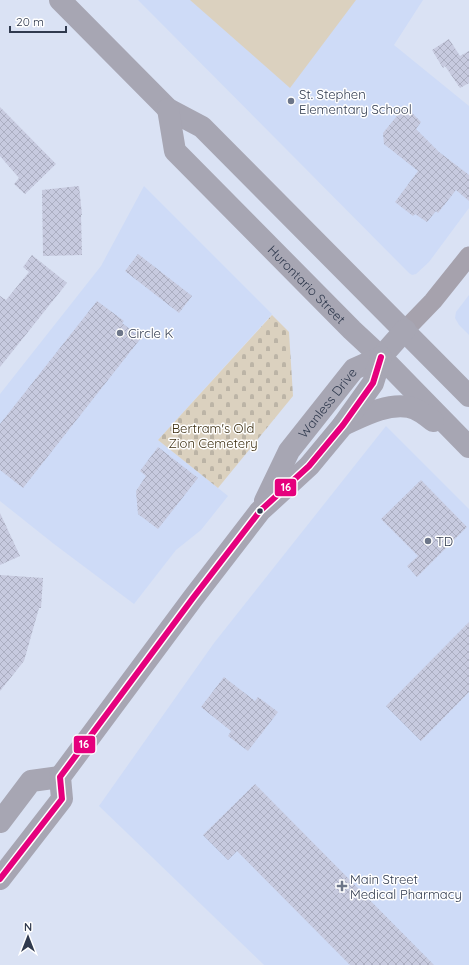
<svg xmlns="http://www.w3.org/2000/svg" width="469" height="965" font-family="Quicksand,sans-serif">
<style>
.built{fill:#cedbf7}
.grass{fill:#dbd1bf}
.cemetery{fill:url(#cemetery-stones)}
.building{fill:url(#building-cross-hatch)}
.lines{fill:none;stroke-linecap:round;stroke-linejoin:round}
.minor{stroke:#a6a2ad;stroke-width:19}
.major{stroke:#a7a6b3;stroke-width:22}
.bus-1-casing{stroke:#fff;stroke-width:9}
.bus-1{stroke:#e5007d;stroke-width:6}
.poi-dot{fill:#6c7588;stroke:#fff;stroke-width:1.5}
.bus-dot{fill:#303a4e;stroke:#fff;stroke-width:1.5}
.labels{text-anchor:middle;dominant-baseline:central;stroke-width:3;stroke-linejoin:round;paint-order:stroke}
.poi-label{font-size:13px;fill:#303a4e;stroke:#fff;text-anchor:start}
.street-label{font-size:13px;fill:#303a4e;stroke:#fff}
.park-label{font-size:13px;fill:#3c2e10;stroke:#fff}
.line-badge{stroke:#fff;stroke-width:1.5}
.badge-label{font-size:11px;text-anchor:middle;font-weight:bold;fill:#fff}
</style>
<defs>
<pattern id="cemetery-stones" width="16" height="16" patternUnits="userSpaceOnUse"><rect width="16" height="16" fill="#dbd1bf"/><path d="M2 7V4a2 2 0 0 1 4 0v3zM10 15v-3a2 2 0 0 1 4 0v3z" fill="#bcb4a6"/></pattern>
<pattern id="building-cross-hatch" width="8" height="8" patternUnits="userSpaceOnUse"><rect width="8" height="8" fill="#c7cadf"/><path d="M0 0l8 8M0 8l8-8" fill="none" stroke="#abaec1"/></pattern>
</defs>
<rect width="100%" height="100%" fill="#dae2f4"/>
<g class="built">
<polygon points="138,0 423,0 394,45 469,106 469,208 429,262 416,274 412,275 409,273"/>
<polygon points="144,186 272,314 158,440 228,496 201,530 176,550 134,604 54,544 0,501 0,394 101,266"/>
<polygon points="469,295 469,335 459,325 455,318 456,312"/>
<polygon points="386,426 469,509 469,965 264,965 99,806 214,643"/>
</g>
<polygon class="grass" points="190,0 356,0 290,88"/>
<polygon class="cemetery" points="272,315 289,332 293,396 218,488 158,440"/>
<g class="building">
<polygon points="449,39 460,56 469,51 469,83 460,88 445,66 443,68 432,50"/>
<polygon points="405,106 421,122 416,129 439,152 469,175 469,201 456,190 438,213 436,211 427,222 415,214 413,216 395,202 418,171 384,144 383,133"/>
<polygon points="0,107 56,164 25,194 14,184 19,178 0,156"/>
<polygon points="79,186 82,215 81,215 82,255 43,256 42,190"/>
<polygon points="138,254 192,296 179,313 125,271"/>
<polygon points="32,255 67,283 0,367 0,296 6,300 29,272 23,267"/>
<polygon points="97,301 124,321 122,323 141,338 23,488 0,470 0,424"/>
<polygon points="158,447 198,478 158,529 138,514 136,491 146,476 140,471"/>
<polygon points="421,480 467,527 417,577 407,566 418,556 381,519"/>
<polygon points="0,513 20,556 0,565"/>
<polygon points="0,575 43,578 41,608 39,608 24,661 0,691"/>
<polygon points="469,622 469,692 421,741 386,706"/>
<polygon points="224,677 255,701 258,697 278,712 248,751 228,736 231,731 201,707"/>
<polygon points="255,784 434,965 350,965 237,851 228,860 203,835"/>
</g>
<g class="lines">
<polyline class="minor" points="405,330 433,301 469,256"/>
<g class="major">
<polyline points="60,0 168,109 202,127 469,396"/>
<path id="s1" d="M168,109L175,151L352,330L381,357L469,447"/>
<path d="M343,425C363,416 386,403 409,407C418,409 426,415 433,421"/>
<path id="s2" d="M265,501L289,451L354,369L381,357L405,330"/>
<polyline points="0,822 31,781 60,777"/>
<polyline points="0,879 62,799 60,777 193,598 260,511 309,466 343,425 373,383 381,357"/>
</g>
<g class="bus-1-casing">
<polyline id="bus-1" points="0,879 62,799 60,777 193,598 260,511 309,466 343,425 373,383 381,357"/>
</g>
<use href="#bus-1" class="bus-1"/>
</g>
<g class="poi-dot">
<circle cx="291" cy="101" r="4"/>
<circle cx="120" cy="333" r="4"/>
<circle cx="428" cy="541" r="4"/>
<path d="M340 880h4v4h4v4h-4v4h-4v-4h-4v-4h4z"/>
</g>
<circle class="bus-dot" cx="260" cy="511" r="3.5"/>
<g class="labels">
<g class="poi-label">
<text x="299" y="94">St. Stephen<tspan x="299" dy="15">Elementary School</tspan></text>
<text x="128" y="333">Circle K</text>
<text x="436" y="541">TD</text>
<text x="350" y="879">Main Street<tspan x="350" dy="15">Medical Pharmacy</tspan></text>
</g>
<g class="street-label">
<text stroke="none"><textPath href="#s1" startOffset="230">Hurontario Street</textPath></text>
<text stroke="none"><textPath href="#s2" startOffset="117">Wanless Drive</textPath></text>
</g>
<g class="park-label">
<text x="213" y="428">Bertram's Old<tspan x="213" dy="15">Zion Cemetery</tspan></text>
</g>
</g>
<g class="line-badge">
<rect x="274" y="478" width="23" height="19" rx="4" fill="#e5007d"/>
<rect x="73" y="735" width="23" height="19" rx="4" fill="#e5007d"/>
</g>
<g class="badge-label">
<text x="286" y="491">16</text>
<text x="84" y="748">16</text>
</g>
<g transform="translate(28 937)" stroke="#ffffff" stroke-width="3" paint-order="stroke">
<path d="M0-3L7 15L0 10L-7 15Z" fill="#303a4e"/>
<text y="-6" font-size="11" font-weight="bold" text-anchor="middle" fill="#303a4e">N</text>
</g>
<path d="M10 26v6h56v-6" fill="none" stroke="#303a4e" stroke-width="2"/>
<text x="16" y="26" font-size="12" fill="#303a4e" stroke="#ffffff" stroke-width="3" paint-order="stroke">20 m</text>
</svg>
